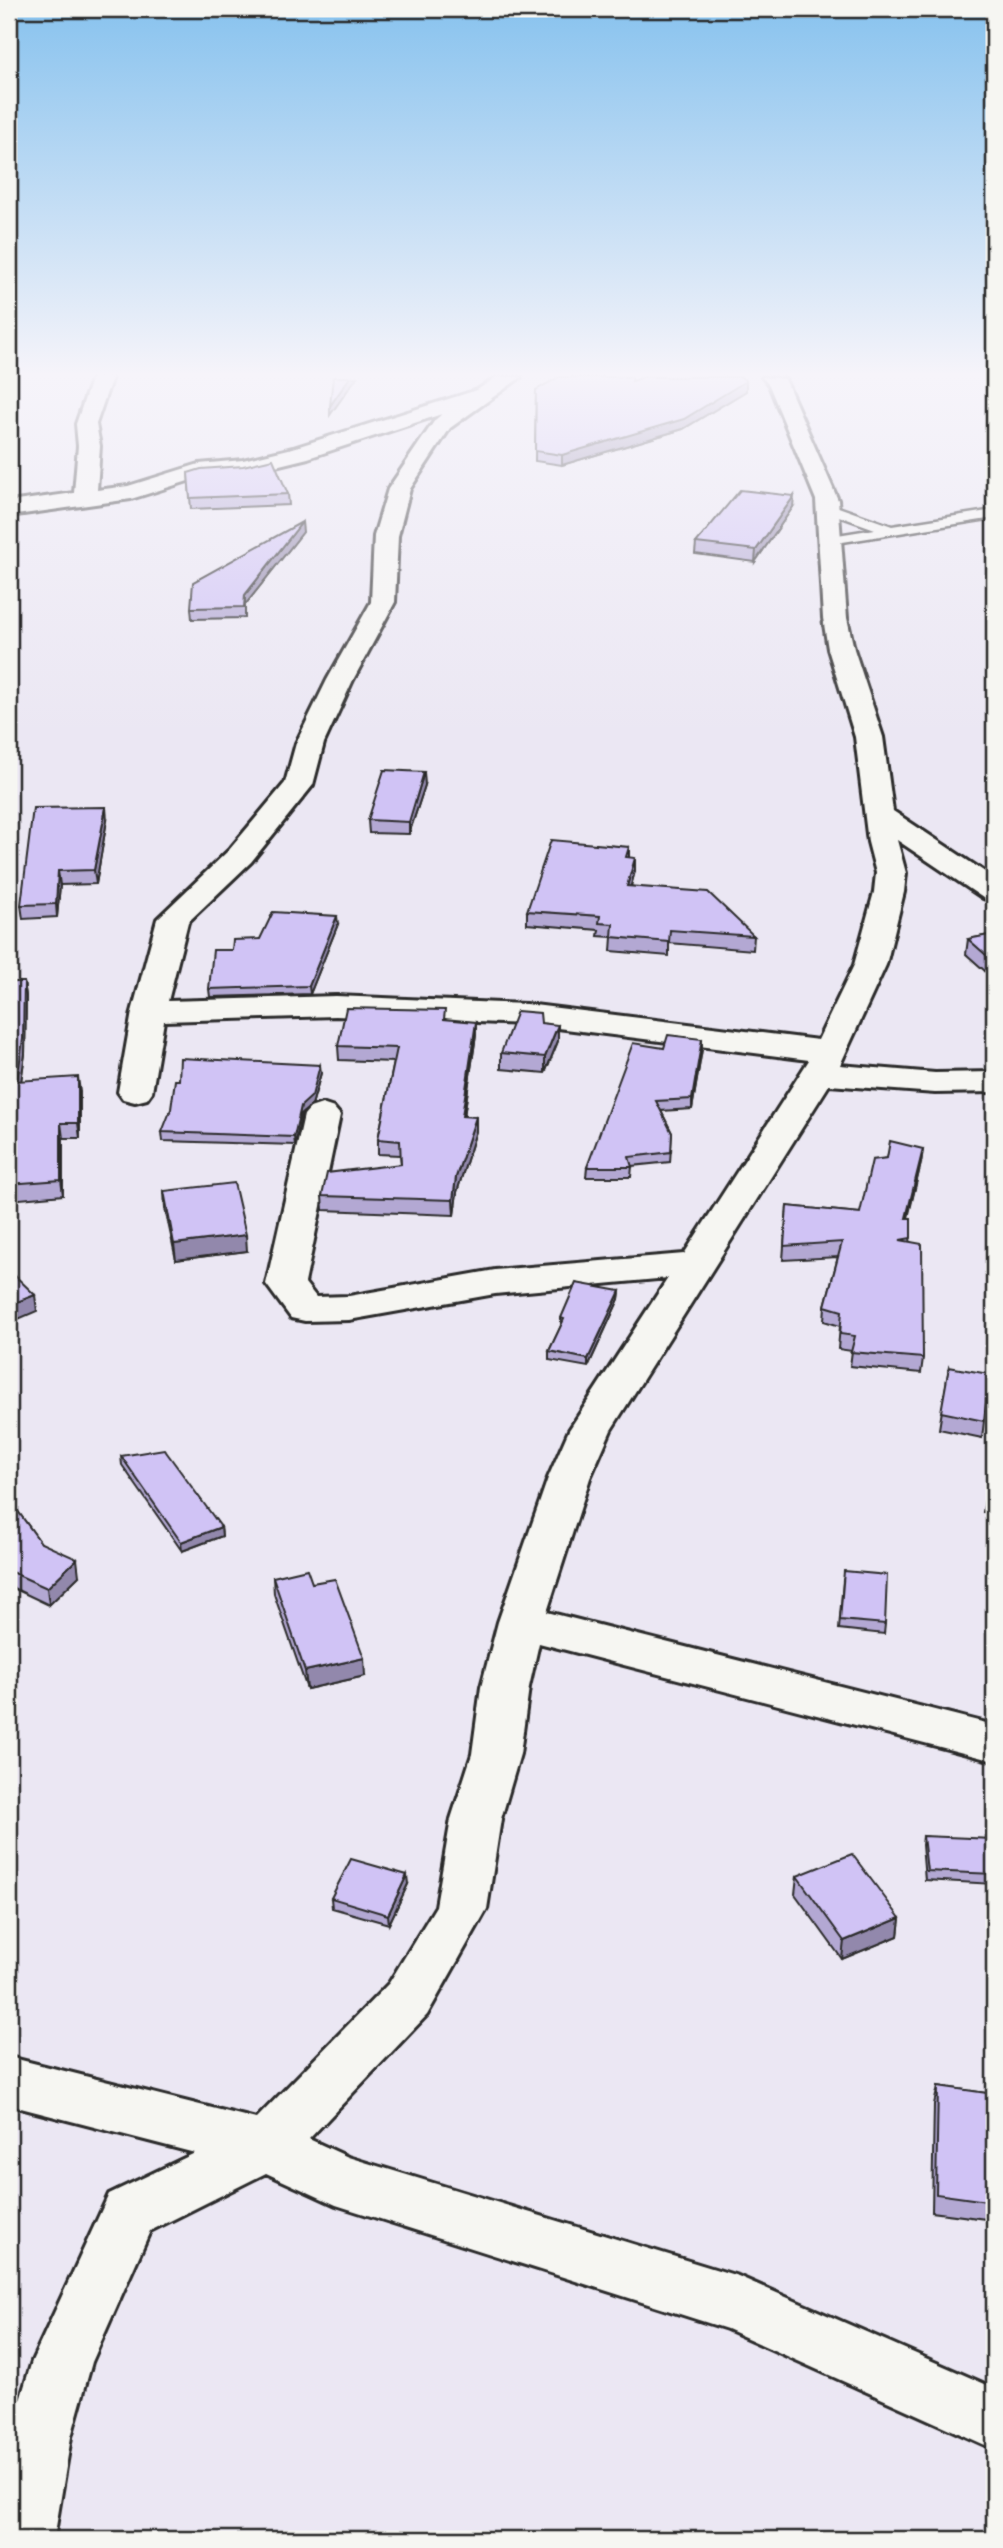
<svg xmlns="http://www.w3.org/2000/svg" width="1003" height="2548" font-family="'Architects Daughter',sans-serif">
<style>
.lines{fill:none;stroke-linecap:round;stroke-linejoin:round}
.lane-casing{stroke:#2b2b2b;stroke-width:5}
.street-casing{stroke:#2b2b2b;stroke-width:6}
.lane{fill:#f6f6f2;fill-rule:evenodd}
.street{fill:#f6f6f2;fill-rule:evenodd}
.wall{fill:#b3a8d3;stroke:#2b2b2b;stroke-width:2}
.shaded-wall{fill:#9288ac;stroke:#2b2b2b;stroke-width:2}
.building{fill:#d0c3f5;stroke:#2b2b2b;stroke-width:2}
</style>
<rect width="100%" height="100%" fill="#ebe7f3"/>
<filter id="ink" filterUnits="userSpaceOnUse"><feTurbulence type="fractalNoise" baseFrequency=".0143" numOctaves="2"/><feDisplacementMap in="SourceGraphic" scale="14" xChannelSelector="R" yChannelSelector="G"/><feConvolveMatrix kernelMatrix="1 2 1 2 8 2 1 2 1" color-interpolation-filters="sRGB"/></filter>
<g filter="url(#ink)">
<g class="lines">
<g class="lane-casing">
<polygon id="lane" points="827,503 892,526 994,510 994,518 830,544 825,543 825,537 875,529 822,510 820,507"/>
</g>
<g class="street-casing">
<polygon id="street" points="92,377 112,377 96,424 100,446 97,490 128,486 199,464 243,460 293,448 477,390 497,377 521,377 450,428 410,489 398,536 395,602 353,680 324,743 313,785 251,862 188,922 168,1001 336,996 526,1004 818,1040 854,965 874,892 876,873 868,842 855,737 828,649 823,618 816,500 769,385 762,377 785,379 838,500 847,618 854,649 883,737 893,811 994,878 994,901 983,898 897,840 906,873 904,892 886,965 840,1065 935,1073 994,1072 994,1092 935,1093 829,1085 611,1430 590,1478 547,1612 994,1725 994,1761 539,1643 529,1687 520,1754 501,1819 487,1909 427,2015 309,2139 348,2157 738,2276 994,2388 994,2449 727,2329 336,2205 266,2173 150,2231 92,2362 71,2437 54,2539 9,2539 9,2437 32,2361 109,2194 195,2153 9,2105 9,2057 256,2119 389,1983 436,1906 451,1819 472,1754 481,1687 498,1622 548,1478 569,1430 668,1278 495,1294 349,1320 305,1321 291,1318 266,1284 304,1115 310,1108 322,1104 334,1108 340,1115 305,1283 316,1297 349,1296 495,1270 684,1254 809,1060 526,1024 336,1016 164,1021 152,1092 147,1099 135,1102 123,1099 118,1092 132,1012 157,919 229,850 285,783 296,743 327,680 371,602 374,536 388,489 435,420 442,414 308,458 243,474 201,477 131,499 9,516 9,502 74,493 78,446 76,424"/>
</g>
<use href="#lane" class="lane"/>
<use href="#street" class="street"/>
</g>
<g class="wall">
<polygon points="632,381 746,381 746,391 683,429 562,465 535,461 536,390"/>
<polygon points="188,473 288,494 289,505 191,509"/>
<polygon points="793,507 755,562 695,554 696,543"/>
<polygon points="303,532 245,605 245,618 192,619 191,608"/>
<polygon points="425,785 409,834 369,833 368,820"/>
<polygon points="107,820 96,884 60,885 57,917 23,919 21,905"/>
<polygon points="629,847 629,857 635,871 631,886 754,936 753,950 669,943 669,956 611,951 612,937 598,936 599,930 527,924 527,911"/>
<polygon points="338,924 310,994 210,997 209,989 232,950 260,939"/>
<polygon points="994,934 994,979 966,954 968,939"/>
<polygon points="9,982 24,982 26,996 25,1054 21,1081 80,1092 80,1138 63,1138 63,1195 9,1200"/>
<polygon points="445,1019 476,1035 464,1116 476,1117 476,1131 457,1192 454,1215 323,1210 322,1196 401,1164 400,1155 378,1154 378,1139 394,1062 339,1060 338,1046"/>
<polygon points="558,1025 558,1041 545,1073 501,1069 501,1053"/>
<polygon points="702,1039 702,1049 692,1109 661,1111 672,1133 670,1162 632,1166 631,1177 586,1177 587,1167 664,1048"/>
<polygon points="321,1073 312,1105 301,1114 295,1145 163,1141 162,1132"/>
<polygon points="923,1149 921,1163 908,1218 923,1358 921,1373 850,1366 852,1351 838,1349 840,1326 824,1321 825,1306 838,1257 783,1260 787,1206 860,1213 887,1158"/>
<polygon points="164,1191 247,1251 176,1260 165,1208"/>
<polygon points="620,1291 619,1299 588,1367 549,1360 549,1351 561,1326 561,1318"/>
<polygon points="949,1367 984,1421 982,1438 939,1429"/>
<polygon points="994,1443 994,1513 983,1512"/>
<polygon points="121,1456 221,1527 222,1536 182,1551 122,1465"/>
<polygon points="9,1499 41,1543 79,1576 49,1605 9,1586"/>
<polygon points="273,1577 312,1583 365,1676 307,1689 274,1594"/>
<polygon points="843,1580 885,1624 884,1634 839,1629"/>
<polygon points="923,1836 994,1846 994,1884 925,1880 922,1845"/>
<polygon points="797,1876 900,1918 898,1936 842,1959 795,1894"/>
<polygon points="408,1884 389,1924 332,1908 331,1898"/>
<polygon points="938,2086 994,2094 994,2220 932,2212 934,2104"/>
</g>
<g class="shaded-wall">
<polygon points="350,377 357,377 330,415 330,406"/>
<polygon points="746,381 746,391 683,429 562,465 562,455"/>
<polygon points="794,496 793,507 755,562 756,550"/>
<polygon points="302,522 303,532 245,605 245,618 245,595"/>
<polygon points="424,772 425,785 409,834 409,822"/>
<polygon points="106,807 107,820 96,884 94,870"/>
<polygon points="635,858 635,871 627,899 627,886"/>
<polygon points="58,871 60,885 57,917 56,904"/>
<polygon points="337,916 338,924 310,994 309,986"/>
<polygon points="24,982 26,996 25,1054 19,1096 17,1081"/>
<polygon points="476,1022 476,1035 462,1130 462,1116"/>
<polygon points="558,1025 558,1041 545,1073 545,1057"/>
<polygon points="702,1039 702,1049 692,1109 692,1099"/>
<polygon points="320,1065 321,1073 312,1105 301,1114 295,1145 294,1137 301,1106"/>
<polygon points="78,1077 80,1092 80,1138 78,1123"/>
<polygon points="476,1117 476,1131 457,1192 454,1215 453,1200 456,1177"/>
<polygon points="61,1123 63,1138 63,1195 61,1180"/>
<polygon points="923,1149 921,1163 904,1232 906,1218"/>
<polygon points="246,1235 247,1251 176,1260 174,1244"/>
<polygon points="620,1291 619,1299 588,1367 588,1359"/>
<polygon points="35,1295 37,1311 9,1323 9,1305"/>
<polygon points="221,1527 222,1536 182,1551 181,1542"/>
<polygon points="77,1559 79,1576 49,1605 47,1588"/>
<polygon points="364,1658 365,1676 307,1689 305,1671"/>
<polygon points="407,1875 408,1884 389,1924 388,1915"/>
<polygon points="900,1918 898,1936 842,1959 844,1941"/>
</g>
<g class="building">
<polygon points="333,377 350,377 330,406"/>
<polygon points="559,377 632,377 632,381 644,377 741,377 746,381 684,419 562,455 535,451 536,390"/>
<polygon points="273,459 288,494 190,498 188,473 201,469 243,466"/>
<polygon points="740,490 794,496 756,550 696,543"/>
<polygon points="302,522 245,595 244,607 191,608 193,582"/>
<polygon points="384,770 424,772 409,822 368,820"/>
<polygon points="106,807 94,870 58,871 56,904 21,905 33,808"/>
<polygon points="551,840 629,847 626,857 635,858 627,886 708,892 754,936 670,930 669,942 612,937 613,924 599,923 600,916 527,911"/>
<polygon points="273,912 337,916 309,986 209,989 213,950 232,950 233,940 260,939"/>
<polygon points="994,934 994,962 968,939"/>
<polygon points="9,982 24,982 23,1039 17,1081 78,1077 78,1123 61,1123 61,1180 9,1184"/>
<polygon points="346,1008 445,1010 444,1019 476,1022 462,1116 476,1117 456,1177 453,1200 322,1196 327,1173 401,1164 400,1141 378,1139 397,1048 338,1046"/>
<polygon points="517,1011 540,1013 541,1023 558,1025 545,1057 501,1053"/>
<polygon points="668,1035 702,1039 692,1099 656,1101 672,1133 671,1152 629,1157 632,1167 587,1167 633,1043 664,1048"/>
<polygon points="180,1058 320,1065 312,1096 301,1106 294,1137 162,1132 171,1109 175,1080 179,1080"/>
<polygon points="890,1141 923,1149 906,1218 911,1218 911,1238 900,1240 922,1244 923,1358 851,1352 855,1336 840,1334 842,1311 825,1306 842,1242 784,1246 787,1206 860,1213 872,1160 887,1158"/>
<polygon points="234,1183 246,1235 174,1244 164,1191"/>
<polygon points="9,1270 35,1295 9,1305"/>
<polygon points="576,1283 620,1291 588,1359 549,1351 564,1319 561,1318"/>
<polygon points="949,1367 989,1374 984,1421 941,1412"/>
<polygon points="994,1443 994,1496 986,1495"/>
<polygon points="164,1449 221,1527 181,1542 121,1456"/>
<polygon points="9,1499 41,1543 77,1559 47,1588 9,1571"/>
<polygon points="307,1569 312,1583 335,1579 364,1658 305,1671 273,1577"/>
<polygon points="844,1571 887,1575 885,1624 840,1620"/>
<polygon points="923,1836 993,1839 994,1874 927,1871"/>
<polygon points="852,1854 900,1918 844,1941 797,1876"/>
<polygon points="351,1859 407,1875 388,1915 331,1898"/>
<polygon points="938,2086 994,2094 994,2202 936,2194"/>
</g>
</g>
<linearGradient id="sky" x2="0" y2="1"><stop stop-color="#87c2ee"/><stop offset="0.51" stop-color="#f6f4fa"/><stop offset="1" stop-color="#f6f4fa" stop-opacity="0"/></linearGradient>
<rect width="1003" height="734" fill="url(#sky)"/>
<rect width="1003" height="2548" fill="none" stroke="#f6f6f2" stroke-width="35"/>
<rect x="18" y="18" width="968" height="2513" fill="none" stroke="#2b2b2b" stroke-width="2.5" filter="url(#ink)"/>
</svg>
